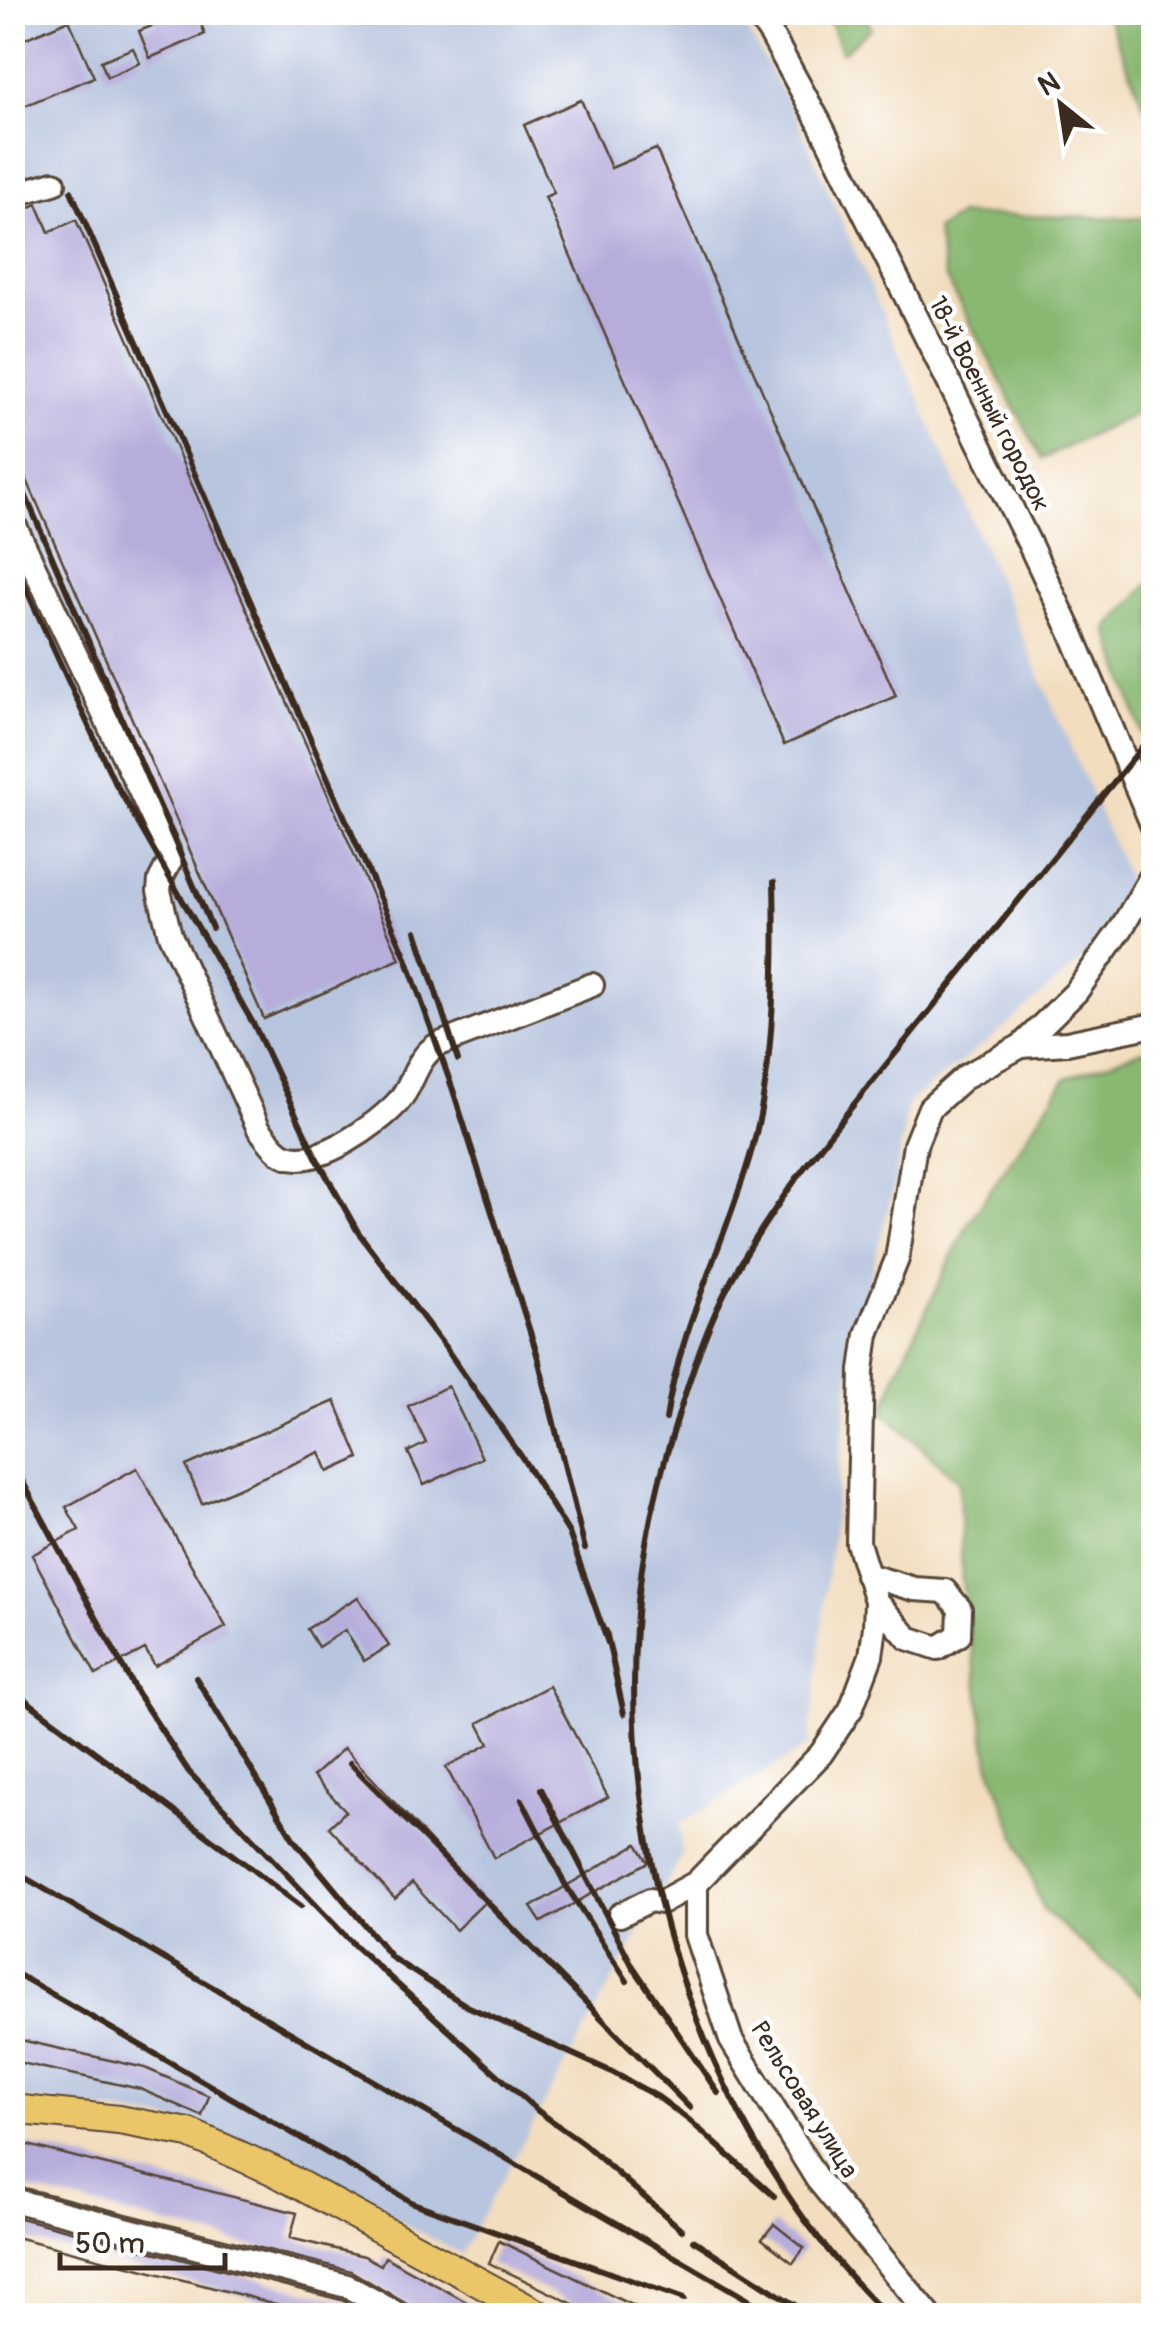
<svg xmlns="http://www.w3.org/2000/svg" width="1166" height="2328" font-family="Pangolin,sans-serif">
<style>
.industrial{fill:#b8c5de}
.forest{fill:#89b872;stroke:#627148;stroke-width:2.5}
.building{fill:#b6addb}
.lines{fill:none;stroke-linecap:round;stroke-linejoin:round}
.minor-casing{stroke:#564536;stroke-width:28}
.major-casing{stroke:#564536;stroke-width:32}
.minor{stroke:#fff;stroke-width:22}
.major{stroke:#ebc669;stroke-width:28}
.rail{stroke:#3b2a1e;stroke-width:6}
.labels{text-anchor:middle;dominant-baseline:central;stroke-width:9;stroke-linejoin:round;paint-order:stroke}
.street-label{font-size:25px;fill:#3b2a1e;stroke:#fff}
</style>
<rect width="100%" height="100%" fill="#fff"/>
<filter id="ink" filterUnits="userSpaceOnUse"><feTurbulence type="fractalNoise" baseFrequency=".01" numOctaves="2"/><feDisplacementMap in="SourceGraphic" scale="20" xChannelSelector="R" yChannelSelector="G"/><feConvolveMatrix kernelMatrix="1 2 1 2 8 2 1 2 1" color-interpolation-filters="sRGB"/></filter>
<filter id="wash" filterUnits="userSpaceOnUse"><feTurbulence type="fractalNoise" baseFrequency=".0048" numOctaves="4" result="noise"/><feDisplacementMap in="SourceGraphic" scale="40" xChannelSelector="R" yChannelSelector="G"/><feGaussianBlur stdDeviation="2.25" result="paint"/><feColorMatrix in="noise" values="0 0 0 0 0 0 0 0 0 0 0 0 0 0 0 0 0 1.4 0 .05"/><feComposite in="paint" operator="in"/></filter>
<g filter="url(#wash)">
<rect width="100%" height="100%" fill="#f2ddbe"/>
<polygon class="industrial" points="13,13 733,13 753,40 798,121 1130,883 1086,957 988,1041 908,1103 895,1182 853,1342 809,1745 680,1824 681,1857 461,2254 284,2159 195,2124 13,2097"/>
<g class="forest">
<polygon points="826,13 864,13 871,28 842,53"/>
<polygon points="1106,13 1153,13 1153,128"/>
<polygon points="959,215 1153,218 1153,405 1042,459 945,276 936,230"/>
<polygon points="1153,579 1153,720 1142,734 1108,629"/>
<polygon points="1143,1050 1153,1050 1153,2004 1043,1910 989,1763 962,1581 959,1481 884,1412 897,1372 967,1225 1066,1078"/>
</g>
<g id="blocks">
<g class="building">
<polygon points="152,12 196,12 205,34 150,58 139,31 157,24"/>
<polygon points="69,20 94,77 12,111 12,44"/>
<polygon points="133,48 140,63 107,77 101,61"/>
<polygon points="581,100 611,168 656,149 896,696 784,745 545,197 554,193 524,125"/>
<polygon points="37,204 49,232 76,220 400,959 264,1019 12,446 12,215"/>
<polygon points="448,1386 482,1458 424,1485 408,1452 426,1443 408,1406"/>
<polygon points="335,1401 359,1458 328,1472 320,1452 202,1504 186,1466"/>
<polygon points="137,1468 226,1627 155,1666 145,1649 96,1675 32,1555 79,1530 66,1507"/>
<polygon points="358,1597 389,1646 364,1661 345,1630 318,1647 307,1629"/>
<polygon points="549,1686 608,1797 494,1858 446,1767 489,1744 478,1723"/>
<polygon points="344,1748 486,1901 456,1930 412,1883 395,1899 329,1827 346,1811 313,1776"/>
<polygon points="637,1844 648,1862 541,1922 531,1907"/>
<polygon points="12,2038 145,2068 209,2096 202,2116 140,2089 12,2061"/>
<polygon points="12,2141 297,2213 290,2238 364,2256 381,2265 385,2257 492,2316 427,2316 351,2271 12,2185"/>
<polygon points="12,2216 341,2300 347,2303 343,2316 323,2316 12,2236"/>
<polygon points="774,2224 804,2248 793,2263 762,2239"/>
<polygon points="499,2241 654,2316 598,2316 489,2263"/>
</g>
</g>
</g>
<g filter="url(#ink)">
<use href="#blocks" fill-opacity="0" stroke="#564536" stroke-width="2.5"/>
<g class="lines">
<g class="minor-casing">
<g id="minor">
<polyline points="756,12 771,34 819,122 1029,543 1072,634 1154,829"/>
<polyline points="12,195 54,183"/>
<path d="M12,520L168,850L170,861L160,880L159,891L170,935L259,1129C267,1138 275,1152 287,1156C318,1167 377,1125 398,1102C414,1084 415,1059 437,1045L592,985"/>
<polyline points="1021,1046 1076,992 1121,929 1154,872"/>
<polyline points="867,1575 914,1589 945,1591 960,1609 959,1635 938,1648 908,1638 876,1601"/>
<polyline points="696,1883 696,1935 731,2040 817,2179 930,2316"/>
<polyline points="620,1915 650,1900 661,1902 696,1883 821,1754 851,1709 871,1656 875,1627 876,1601 858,1543 862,1370 867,1334 897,1259 915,1145 930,1108 966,1076 1021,1046 1067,1043 1154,1025"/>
<polyline points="12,2200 347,2286 401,2316"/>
</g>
</g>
<g class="major-casing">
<polyline id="major" points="12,2109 119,2120 189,2133 274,2171 541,2316"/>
</g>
<use href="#minor" class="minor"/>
<use href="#major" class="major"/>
<g class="rail">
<polyline points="71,191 405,955 453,1090 539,1360"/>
<polyline points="12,464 212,928"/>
<polyline points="12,558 113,779 254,1025 316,1157 358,1232 445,1347 521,1456 569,1533 608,1643"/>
<polyline points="416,931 458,1060"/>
<polyline points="536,1350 585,1549"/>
<path d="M666,1419C680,1325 727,1240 752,1149C774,1070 776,963 774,882"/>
<polyline points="12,1462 137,1693 189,1772 355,1946 538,2111 584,2144 682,2230"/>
<polyline points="606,1631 624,1714"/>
<polyline points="196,1678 294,1840 392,1958 467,2006 610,2071 658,2097 689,2120 774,2196"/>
<polyline points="12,1690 301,1906"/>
<polyline points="350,1763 690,2108"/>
<polyline points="541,1789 632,1965 718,2093"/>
<polyline points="522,1800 565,1884 627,1981"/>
<polyline points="12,1870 776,2316"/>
<polyline points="12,1971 413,2203 684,2299"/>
<polyline points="693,2240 812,2316"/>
<path d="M888,2316C711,2144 619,1871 636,1627C640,1557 655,1489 676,1423C691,1374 707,1324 732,1279C778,1194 842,1119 903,1044C986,940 1071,836 1154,732"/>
</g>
</g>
</g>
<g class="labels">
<g class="street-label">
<text transform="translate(989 404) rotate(63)">18-й Военный городок</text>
<text transform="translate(804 2100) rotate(58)">Рельсовая улица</text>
</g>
</g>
<rect width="1166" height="2328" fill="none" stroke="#fff" stroke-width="50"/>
<g transform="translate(1061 105) rotate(330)" stroke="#ffffff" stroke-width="8" paint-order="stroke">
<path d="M0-8L18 38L0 25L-18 38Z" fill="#3b2a1e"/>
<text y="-15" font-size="28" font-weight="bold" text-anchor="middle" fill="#3b2a1e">N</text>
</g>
<path d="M60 2253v15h165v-15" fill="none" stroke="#3b2a1e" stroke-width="5"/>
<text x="75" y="2253" font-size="30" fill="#3b2a1e" stroke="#ffffff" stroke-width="8" paint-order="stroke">50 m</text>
</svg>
